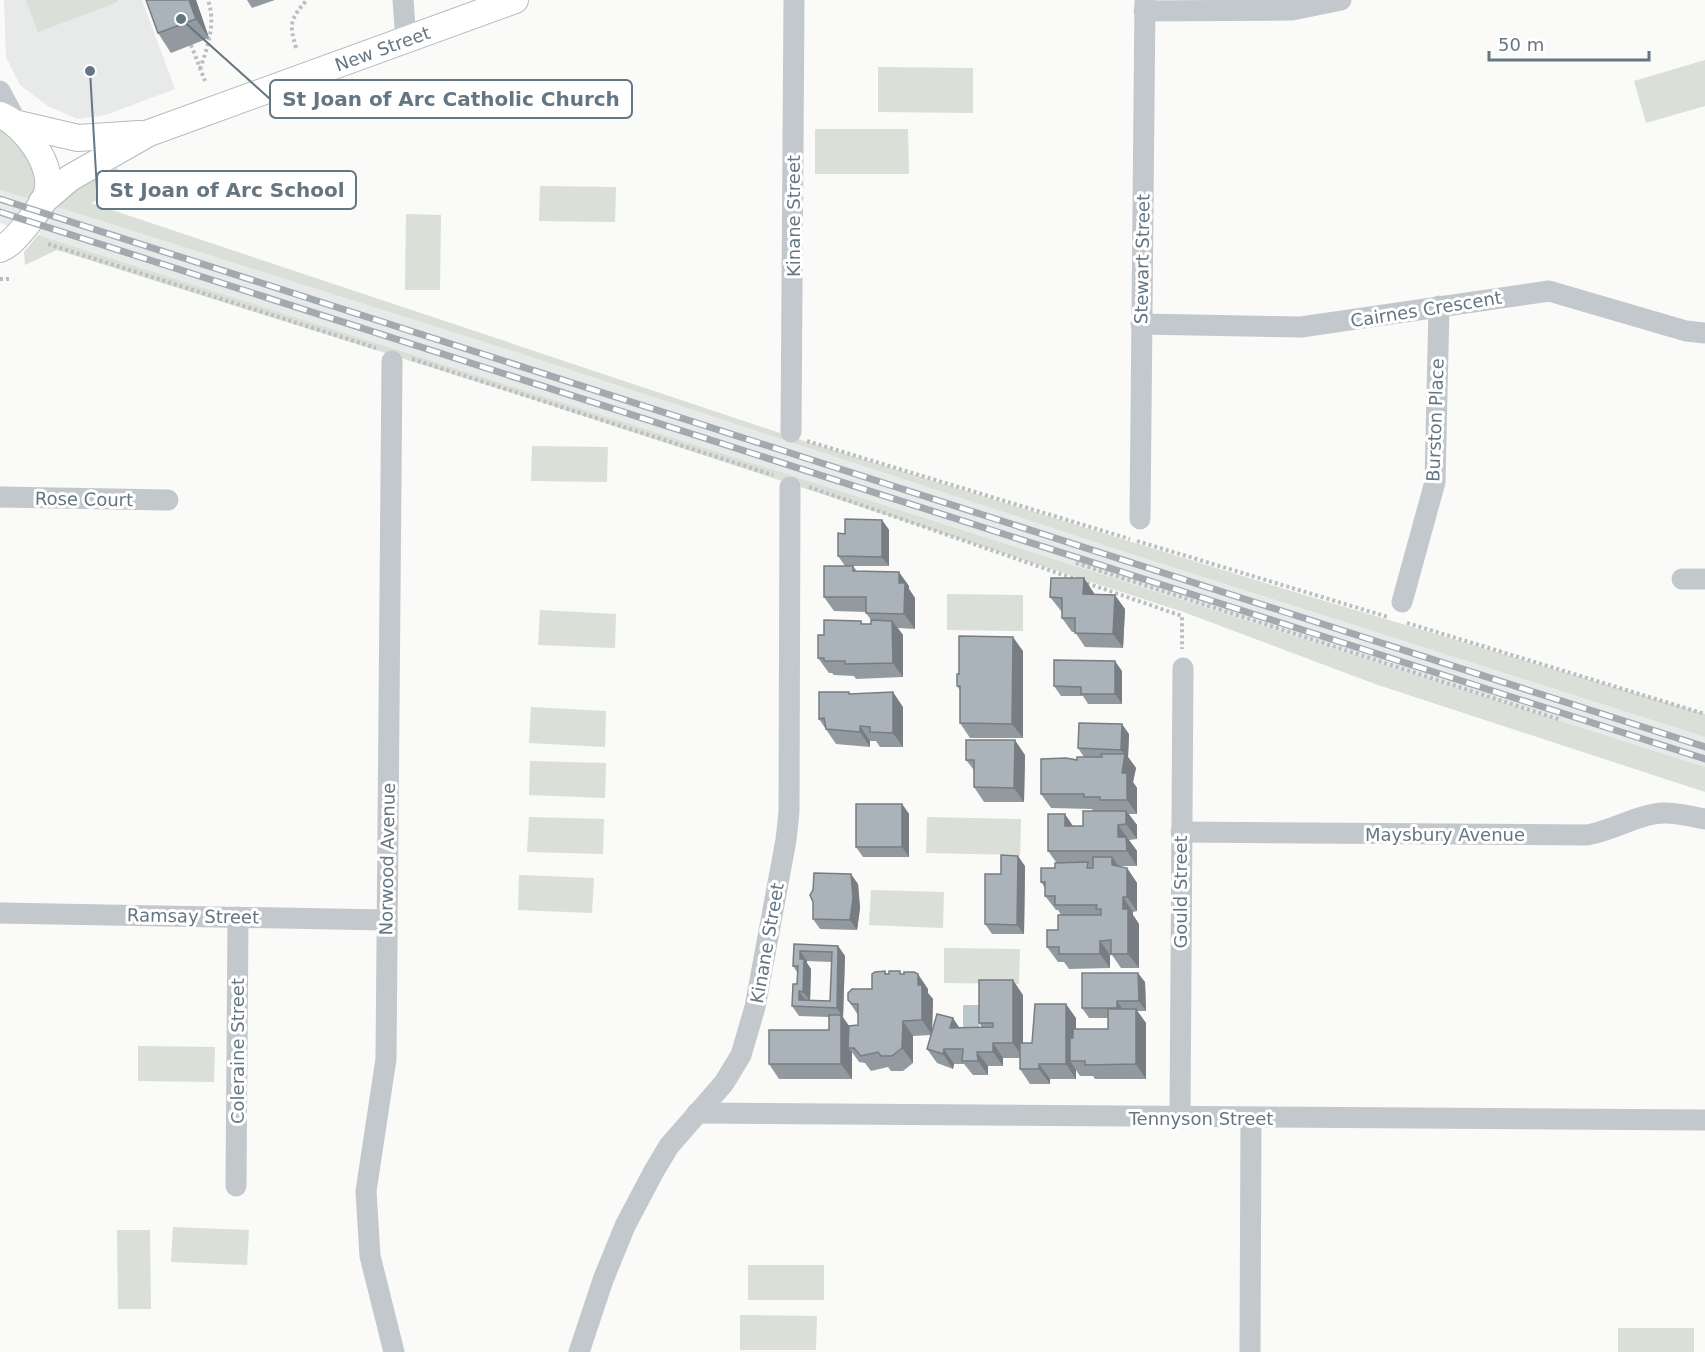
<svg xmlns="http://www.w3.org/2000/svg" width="1705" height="1352" font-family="'DejaVu Sans',sans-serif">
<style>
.built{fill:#e8e9e9}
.green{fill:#dadfd7}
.water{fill:#bbc7cb}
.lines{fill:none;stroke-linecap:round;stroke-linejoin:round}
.major-casing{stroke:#b5babe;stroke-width:28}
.path{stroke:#bbbfc2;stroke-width:4;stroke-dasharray:3 3;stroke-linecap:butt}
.minor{stroke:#c3c8cc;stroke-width:21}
.major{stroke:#fff;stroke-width:26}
.rail-casing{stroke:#a2aab0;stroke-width:7}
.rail{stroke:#fff;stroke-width:4.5;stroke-dasharray:14;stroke-linecap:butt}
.wall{fill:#929a9f;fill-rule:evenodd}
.shaded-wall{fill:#777d82}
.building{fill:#aab3b9;stroke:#777d82;stroke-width:1.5;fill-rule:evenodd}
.labels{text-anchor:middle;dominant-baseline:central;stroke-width:6;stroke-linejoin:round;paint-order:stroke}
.street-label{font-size:18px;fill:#657683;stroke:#fff}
.leader{fill:none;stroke:#657683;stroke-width:2}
.callout-dot{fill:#657683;stroke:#fff;stroke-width:2}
.callout{fill:#fff;stroke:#657683;stroke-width:2}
.callout-label{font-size:20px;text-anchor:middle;font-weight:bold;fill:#657683}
</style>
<rect width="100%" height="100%" fill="#fafaf8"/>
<g class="built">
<polygon points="4,0 142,0 175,89 106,115 77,119 48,106 20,85 6,57"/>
<polygon points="0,190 29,199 8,226 0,223"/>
<polygon points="57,207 522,354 1125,552 1705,737 1705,767 38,235"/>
</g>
<g class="green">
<polygon points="26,0 117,0 118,2 38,32"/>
<polygon points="1705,60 1705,106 1646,123 1634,81"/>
<polygon points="878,67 973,68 973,113 878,112"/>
<polygon points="0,124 12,131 37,173 36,185 29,199 0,190"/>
<polygon points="815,129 908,129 909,174 815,174"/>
<polygon points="117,168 125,189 91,203 804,441 1288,590 1705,714 1705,737 1125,552 522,354 57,207 71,192"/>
<polygon points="540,186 616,187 615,222 539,221"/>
<polygon points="406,214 441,215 440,290 405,290"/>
<polygon points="38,235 1705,767 1705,792 1375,684 1186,613 522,396 57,250 25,265 24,252"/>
<polygon points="532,446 608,447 607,482 531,481"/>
<polygon points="947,594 1023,595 1023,631 947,630"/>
<polygon points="540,610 616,614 615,648 538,645"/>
<polygon points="531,707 606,711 605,747 529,743"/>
<polygon points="530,761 606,763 605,798 529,795"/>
<polygon points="529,817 604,819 603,854 527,852"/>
<polygon points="927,817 1021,819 1020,855 926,853"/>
<polygon points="519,875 594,878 592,913 518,910"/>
<polygon points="871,890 944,892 943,928 869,925"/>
<polygon points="944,948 1020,949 1019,984 944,983"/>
<polygon points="138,1046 215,1047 214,1082 138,1081"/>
<polygon points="173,1227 249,1230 247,1265 171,1262"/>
<polygon points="117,1230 150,1230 151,1309 118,1309"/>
<rect x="748" y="1265" width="76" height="35"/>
<polygon points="740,1315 817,1316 816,1350 740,1350"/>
<rect x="1618" y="1328" width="76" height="24"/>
</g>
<rect class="water" x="963" y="1005" width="16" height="27"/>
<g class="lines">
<g class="major-casing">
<g id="major">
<path d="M0,115C24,124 55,166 47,193C43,205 32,218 24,228C17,236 10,245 0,249"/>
<polyline points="18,124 78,138 139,134"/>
<path id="s1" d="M42,202L70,178L149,133L515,0"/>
</g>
</g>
<g class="path">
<polyline points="191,45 205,81"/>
<path d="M296,48C289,24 290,19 307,0"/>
<path d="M200,69C208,46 216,23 208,0"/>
<polyline points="48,244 376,348"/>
<polyline points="0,279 12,279"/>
<polyline points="412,359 773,475"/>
<polyline points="807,441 1130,539"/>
<polyline points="809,487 1182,616 1182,649"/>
<polyline points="1137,541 1388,617"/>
<polyline points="1076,563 1561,720"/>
<polyline points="1407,623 1705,714"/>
</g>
<g class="minor">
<polyline points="403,0 406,40"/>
<polyline points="1144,11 1292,10 1341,0"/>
<polyline points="0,91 17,123"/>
<polyline points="1141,324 1301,327 1549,291 1686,331 1705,333"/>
<polyline points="392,361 386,1059 366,1191 370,1256 394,1352"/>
<polyline points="791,432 794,0"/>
<polyline points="0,497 168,500"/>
<polyline points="1140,519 1145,0"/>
<polyline points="1682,579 1705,579"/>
<polyline points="1402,602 1435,482 1439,306"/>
<path d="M1181,832L1587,835C1611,831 1631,818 1654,814C1671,811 1688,816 1705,819"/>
<polyline points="0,913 386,920"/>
<polyline points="697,1113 1705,1120"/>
<polyline points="1180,1116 1183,668"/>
<polyline points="236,1186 238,917"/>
<polyline points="579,1352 603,1280 625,1226 654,1171 669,1146 724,1083 741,1055 755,1007 786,840 789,812 790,487"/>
<polyline points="1250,1352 1251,1118"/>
</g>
<use href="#major" class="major"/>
<g class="rail-casing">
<g id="rail">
<polyline points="0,199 1705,747"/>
<polyline points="0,212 1705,759"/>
</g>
</g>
<use href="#rail" class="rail"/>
</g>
<g class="wall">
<polygon points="146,0 196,0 209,38 171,53 158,33"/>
<polygon points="247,0 275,0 252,8"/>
<polygon points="882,520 889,530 889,566 845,566 838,556"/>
<polygon points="853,566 857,571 909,586 909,589 915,598 915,629 898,628 903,635 903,677 856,679 854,676 834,675 832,673 829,673 818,658 824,635 861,621 863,624 871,624 871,620 866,613 866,612 834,611 824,597"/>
<polygon points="1084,578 1094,594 1125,609 1123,648 1085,647 1075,632 1072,632 1062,618 1062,612 1050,597"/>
<polygon points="1023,651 1023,738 970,738 960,723 960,690 957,686 959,674"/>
<polygon points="1122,671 1122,704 1088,704 1083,696 1061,696 1054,686"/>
<polygon points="851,694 903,707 903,747 880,747 876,741 870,741 870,747 836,744 819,719"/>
<polygon points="1129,734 1128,757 1136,768 1133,782 1137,788 1137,814 1129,814 1137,825 1137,839 1129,840 1137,851 1137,866 1118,866 1127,868 1137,883 1137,911 1133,912 1133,915 1139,924 1139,968 1121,968 1112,955 1110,955 1110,968 1069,969 1064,962 1058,962 1047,947 1058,930 1061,915 1058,910 1056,910 1045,896 1045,888 1041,882 1055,868 1056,862 1048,851 1073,826 1083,826 1093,811 1092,809 1051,808 1041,794 1077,760 1084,757 1078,748"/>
<polygon points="1025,755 1024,802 984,802 974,787 974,770 966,760"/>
<polygon points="902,804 909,814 909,857 863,857 856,847"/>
<polygon points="1025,866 1024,934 992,934 985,924 1001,874"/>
<polygon points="858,884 860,908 857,930 820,929 813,919"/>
<path d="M794,944L838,946L845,956L843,1017L849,1026L858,1025V1015L848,1000L872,989L885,971L887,974H902L928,989V993L933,999L932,1030L982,1027L979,1023L1023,995V1043H1032L1076,1018V1029H1108V1018H1089L1082,1008L1145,982L1146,1011H1137L1146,1023V1079H1095L1093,1076H1080L1076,1070V1079H1050V1084H1030L1020,1069V1058H1003V1066H988V1075H973L964,1064H954L953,1069L937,1063L927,1049L931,1035L913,1036V1063L903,1071H891L888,1067L871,1071L865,1063L859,1062L852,1052V1079H779L769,1064L829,1030V1017L799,1016L792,1006L797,984V972L793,966ZM807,961L832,962L830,1001H810L811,969L807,963Z"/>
</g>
<g class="shaded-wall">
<polygon points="189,0 196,0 209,38 196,19"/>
<polygon points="882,520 889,530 889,566 882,557"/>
<polygon points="899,572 909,586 909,589 915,598 915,629 904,614 899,583"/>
<polygon points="1084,578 1094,593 1094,609 1083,594"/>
<polygon points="1115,595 1125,609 1123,648 1113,634"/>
<polygon points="892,621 903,635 903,677 893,663"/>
<polygon points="1013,637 1023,651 1023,738 1012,724"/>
<polygon points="1115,661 1122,671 1122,704 1115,694"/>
<polygon points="893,692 903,707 903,747 893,733"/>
<polygon points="1122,724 1129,734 1128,757 1136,768 1133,782 1137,788 1137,814 1127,800 1122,773 1125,755 1121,750"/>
<polygon points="860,726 870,741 870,747 860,732"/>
<polygon points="1015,740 1025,755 1024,802 1014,788"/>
<polygon points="902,804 909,814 909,857 902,847"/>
<polygon points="1126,811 1137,825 1137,839 1126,824"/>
<polygon points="1065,814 1075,829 1065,826"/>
<polygon points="1118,825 1137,851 1137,866 1127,851 1118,837"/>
<polygon points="1018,856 1025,866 1024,934 1017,925"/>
<polygon points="1112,857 1122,871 1112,865"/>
<polygon points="1127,868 1137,883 1137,911 1127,897"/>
<polygon points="851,874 858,884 860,908 857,930 850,920"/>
<polygon points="1123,897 1133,912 1133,915 1139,924 1139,968 1128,954 1123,909"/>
<polygon points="1100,941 1110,955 1110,968 1100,954"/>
<polygon points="838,946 845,956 843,1018 837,1008"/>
<polygon points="800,951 807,961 807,963 811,969 810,1001 803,992 800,959"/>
<polygon points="1138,973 1145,982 1146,1011 1139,1001"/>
<polygon points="918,974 928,989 928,993 933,999 932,1035 922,1020 918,985"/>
<polygon points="1013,980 1023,995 1023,1058 1013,1043"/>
<polygon points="799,991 806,1001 799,1000"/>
<polygon points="1117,1001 1124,1011 1124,1018 1117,1008"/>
<polygon points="1066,1004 1076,1018 1076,1061 1070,1061 1076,1070 1076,1079 1066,1064"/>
<polygon points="1136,1009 1146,1023 1146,1079 1136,1064"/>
<polygon points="841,1015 852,1030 848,1048 852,1052 852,1079 841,1064"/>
<polygon points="953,1018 963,1033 950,1028"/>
<polygon points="903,1021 913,1036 913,1063 902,1048"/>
<polygon points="993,1043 1003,1058 1003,1066 993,1052"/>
<polygon points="944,1049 954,1064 953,1069 943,1054"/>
<polygon points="977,1052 988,1066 988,1075 978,1061"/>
<polygon points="1039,1064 1050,1079 1050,1084 1039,1069"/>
</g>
<g class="building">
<polygon points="146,0 189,0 196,19 158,33"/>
<polygon points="845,519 882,520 882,557 838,556 838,533 845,534"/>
<polygon points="824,566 853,566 853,571 899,572 899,583 905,583 904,614 866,613 866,597 824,597"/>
<polygon points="1051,578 1084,578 1083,594 1115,595 1113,634 1075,633 1075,618 1062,618 1062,598 1050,597"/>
<polygon points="824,620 861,621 861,624 871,624 871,620 892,621 893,663 845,664 845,661 824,661 824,658 818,658 818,635 824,635"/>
<polygon points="959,636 1013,637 1012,724 960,723 960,686 957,686 957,674 959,674"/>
<polygon points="1054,660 1115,661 1115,694 1081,694 1081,687 1054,686"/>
<polygon points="819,692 849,692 849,694 893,692 893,733 870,732 870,727 860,726 860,732 826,729 824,718 819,719"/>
<polygon points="1079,723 1122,724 1121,750 1078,748"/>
<polygon points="966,740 1015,740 1014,788 974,787 974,760 966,760"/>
<polygon points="1101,754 1125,754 1122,773 1127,773 1127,800 1100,800 1100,797 1084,797 1084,794 1041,794 1041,759 1066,758 1077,760 1077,757 1102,757"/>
<rect x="856" y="804" width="46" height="43"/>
<polygon points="1083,811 1126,811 1126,824 1118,825 1118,837 1126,837 1127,851 1048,851 1048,814 1065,814 1065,826 1083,826"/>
<polygon points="1001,855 1018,856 1017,925 985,924 985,874 1001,874"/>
<polygon points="1093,857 1112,857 1112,865 1127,868 1127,897 1123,897 1123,909 1128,909 1128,954 1111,954 1111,940 1100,941 1100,954 1059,954 1059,947 1047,947 1047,930 1058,930 1058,915 1101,915 1101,909 1096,909 1097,905 1055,905 1055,896 1045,896 1045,882 1041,882 1041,868 1055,868 1055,863 1088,862 1087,868 1093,868"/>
<polygon points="814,873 851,874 853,898 850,920 813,919 813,902 810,895 813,890"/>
<path d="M794,944L838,946L837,1008L792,1006L793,984H797L798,966H793ZM800,951L832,952L830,1001L799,1000V991L803,992L804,959H800Z"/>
<polygon points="885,971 885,974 889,974 889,971 900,971 900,974 904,974 904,972 914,972 918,974 918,985 922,985 922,1020 903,1021 902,1048 892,1056 881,1056 878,1052 861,1056 854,1048 848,1048 849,1026 858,1025 858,1004 852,1004 848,1000 848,993 852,989 872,989 872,974 875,972"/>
<polygon points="1082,973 1138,973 1139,1001 1117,1001 1117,1008 1082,1008"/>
<polygon points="979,980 1013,980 1013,1043 993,1043 993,1052 977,1052 978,1061 962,1061 963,1049 944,1049 943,1054 927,1049 937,1014 953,1018 950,1028 993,1027 993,1023 979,1023"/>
<polygon points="1035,1004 1066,1004 1066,1064 1039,1064 1039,1069 1020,1069 1020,1043 1032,1043"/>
<polygon points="1108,1009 1136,1009 1136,1064 1085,1065 1085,1061 1070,1061 1070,1038 1073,1038 1073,1029 1108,1029"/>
<polygon points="829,1015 841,1015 841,1064 769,1064 769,1030 829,1030"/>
</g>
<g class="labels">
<g class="street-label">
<text stroke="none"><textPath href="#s1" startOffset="376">New Street</textPath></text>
<text transform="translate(793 216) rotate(-90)">Kinane Street</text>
<text transform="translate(1142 259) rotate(-89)">Stewart Street</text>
<text transform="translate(1426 309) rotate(-9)">Cairnes Crescent</text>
<text transform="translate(1435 420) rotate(-88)">Burston Place</text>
<text transform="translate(84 499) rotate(1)">Rose Court</text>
<text x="1445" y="834">Maysbury Avenue</text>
<text transform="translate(387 859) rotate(-89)">Norwood Avenue</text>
<text transform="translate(1180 892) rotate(-90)">Gould Street</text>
<text transform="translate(193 916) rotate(1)">Ramsay Street</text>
<text transform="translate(767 943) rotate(-80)">Kinane Street</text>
<text transform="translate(237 1051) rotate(-90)">Coleraine Street</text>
<text x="1201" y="1118">Tennyson Street</text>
</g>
</g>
<path class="leader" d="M181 19L270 99M90 71L97 190"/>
<g class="callout-dot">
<circle cx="181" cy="19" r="6"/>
<circle cx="90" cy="71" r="6"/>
</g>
<g class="callout">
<rect x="270" y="80" width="362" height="38" rx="6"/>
<rect x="97" y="171" width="259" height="38" rx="6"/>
</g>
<g class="callout-label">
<text x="451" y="106">St Joan of Arc Catholic Church</text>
<text x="227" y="197">St Joan of Arc School</text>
</g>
<path d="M1489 51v9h160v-9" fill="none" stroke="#657683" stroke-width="3"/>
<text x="1498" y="51" font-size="18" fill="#657683" stroke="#ffffff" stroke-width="4.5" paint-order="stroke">50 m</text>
</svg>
